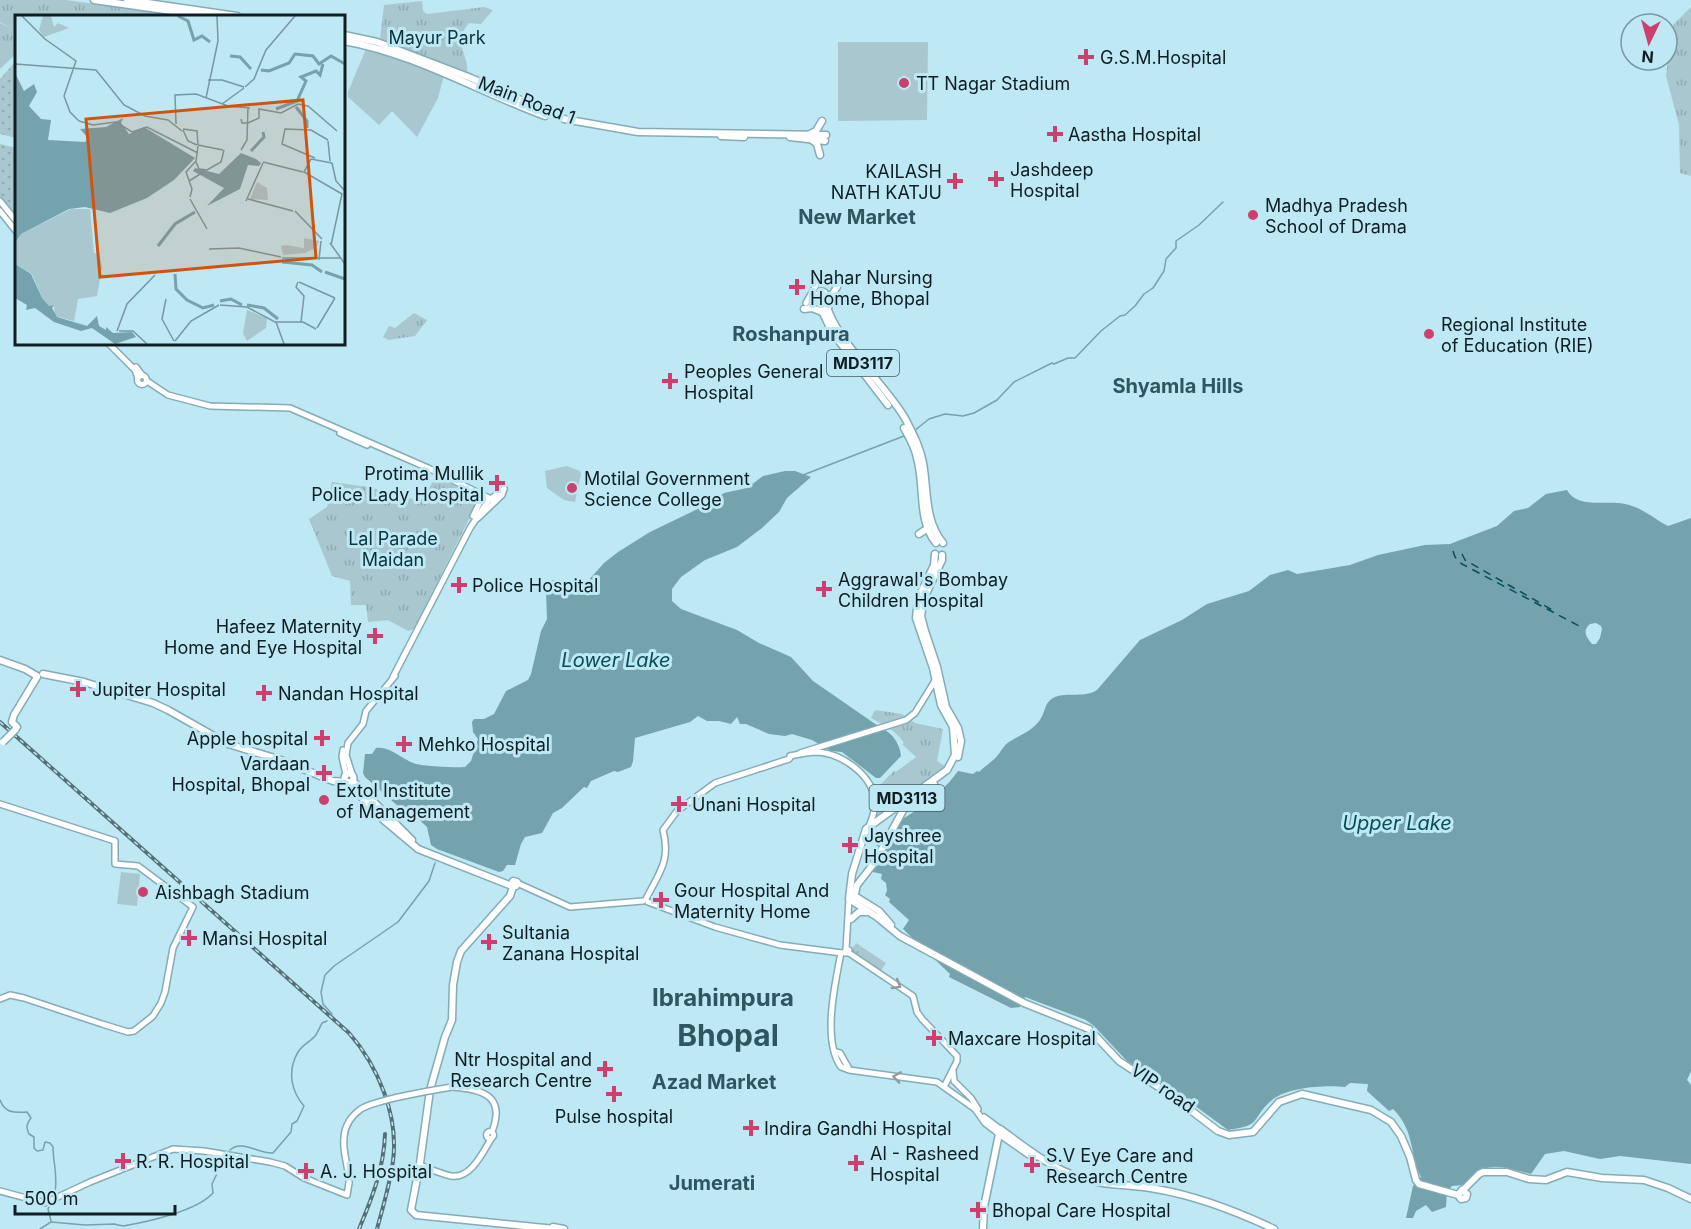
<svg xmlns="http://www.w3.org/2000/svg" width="1691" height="1229" font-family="Inter,sans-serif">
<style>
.grass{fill:url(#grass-dots)}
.park{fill:url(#park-tufts)}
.pitch{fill:#a9c7ce}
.water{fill:#74a2ad;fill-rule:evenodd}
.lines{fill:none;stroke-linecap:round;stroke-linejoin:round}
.stream{stroke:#74a2ad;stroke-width:1.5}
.ferry{stroke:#074d5a;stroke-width:1.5;stroke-dasharray:8 6;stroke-linecap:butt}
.secondary-casing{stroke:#84acb6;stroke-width:8}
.primary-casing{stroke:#84acb6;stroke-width:9}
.secondary{stroke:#fff;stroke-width:5}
.primary{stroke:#fff;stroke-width:6}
.rail-casing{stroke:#567077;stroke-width:4}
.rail{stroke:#bee8f3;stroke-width:1.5;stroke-dasharray:4.5;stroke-linecap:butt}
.secondary-bridge-casing{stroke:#84acb6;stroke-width:8;stroke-linecap:butt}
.primary-bridge-casing{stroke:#84acb6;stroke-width:9;stroke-linecap:butt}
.secondary-bridge{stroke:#fff;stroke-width:5}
.primary-bridge{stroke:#fff;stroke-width:6}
.oneway{stroke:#939a9c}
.poi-dot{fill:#cd3f6e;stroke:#bee8f3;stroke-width:2}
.labels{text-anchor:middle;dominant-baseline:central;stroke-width:6;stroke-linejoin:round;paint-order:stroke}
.shield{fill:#bee8f3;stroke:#435b61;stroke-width:1.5}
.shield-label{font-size:16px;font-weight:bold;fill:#0e1e22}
.park-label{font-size:18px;fill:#07343e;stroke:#bee8f3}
.poi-label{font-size:18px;fill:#0e1e22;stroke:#bee8f3;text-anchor:start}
.street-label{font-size:18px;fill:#0e1e22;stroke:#bee8f3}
.neighbourhood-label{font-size:20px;font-weight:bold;fill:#2f555e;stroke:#bee8f3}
.water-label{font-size:20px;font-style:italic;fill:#074d5a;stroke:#bee8f3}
.district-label{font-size:24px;font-weight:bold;fill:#2f555e;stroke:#bee8f3}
.town-label{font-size:30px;font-weight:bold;fill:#2f555e;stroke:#bee8f3}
.inset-river{fill:none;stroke:#74a2ad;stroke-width:3}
.inset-road{fill:none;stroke:#78979f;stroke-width:1.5}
.view{fill:#d2530e;fill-opacity:0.15;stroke:#d2530e;stroke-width:3}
.inset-edge{fill:none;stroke:#0e1e22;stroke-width:3}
</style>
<defs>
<pattern id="grass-dots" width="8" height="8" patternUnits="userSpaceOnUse" patternTransform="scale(1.5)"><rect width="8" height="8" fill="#a9c7ce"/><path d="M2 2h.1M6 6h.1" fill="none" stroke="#90aab1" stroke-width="1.8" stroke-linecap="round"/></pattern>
<pattern id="park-tufts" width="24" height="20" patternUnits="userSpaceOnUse" patternTransform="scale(1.5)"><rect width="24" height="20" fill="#a9c7ce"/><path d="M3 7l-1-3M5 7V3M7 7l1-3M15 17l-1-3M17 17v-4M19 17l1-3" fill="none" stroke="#90aab1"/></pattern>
</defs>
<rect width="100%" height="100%" fill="#bee8f3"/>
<g class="grass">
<polygon points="16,61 16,138 0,134 0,79"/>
<polygon points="0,144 16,148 16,218 0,199"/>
</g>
<g class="park">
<polygon points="0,0 66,0 180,16 16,16 16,54 0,69 0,23 13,29 0,22"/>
<path d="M422,1L423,11L427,14L484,7L493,10L481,24L469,23C451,44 470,54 467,74L380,39L384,5Z"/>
<polygon points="1691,7 1691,176 1680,173 1679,125 1666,76 1673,25"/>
<polygon points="414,313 427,320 415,336 388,340 383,337 389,326 395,328"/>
<polygon points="437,476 479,499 414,629 408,631 388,620 368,622 366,605 351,605 350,581 332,576 309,519 327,507 332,482 368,487 420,501"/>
<path d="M875,710L902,714L915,723L943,729L937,761L945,766L875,818L878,798L875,790L894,771L896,772L916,757L902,744L904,743C897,731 883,725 871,718Z"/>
<polygon points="856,943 886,963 880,972 850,952"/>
</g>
<g class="pitch">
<polygon points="838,42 928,42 927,120 838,121"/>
<polygon points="369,48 444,75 438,98 417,137 392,111 379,125 348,97 348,92 366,49"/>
<polygon points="567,466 580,471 581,474 575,502 564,500 547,488 545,471"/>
<polygon points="121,872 140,874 137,906 117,904"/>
</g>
<g class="water">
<path d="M785,471H795L811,477L787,498L779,512L762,528L737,547L705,560L681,577L672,589V601L681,609L737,630L759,643L791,657L813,681L881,728C892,732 900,744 901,756L880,778H876L842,752L831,751L812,740L792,734L785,736L769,734L746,724H740L737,717L731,724L719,721H707L698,716L690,722L635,738L633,761L631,767L618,772L614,771L591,781L587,788L584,787L562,808L553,813L542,833L525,837L521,844L515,865H507L503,871L499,872L437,849L431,845L427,827L414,815L411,810L399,807L365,777L363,773L365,754H372L376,748C391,746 402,760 416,764C424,766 456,768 465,767L471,761L478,739L473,732L472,722L474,719H484L494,714L506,691L528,680L531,674L541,631L547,619L546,591L548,584L553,580H566L575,586H579L586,583L604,563L618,552L650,532L710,503L724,493L747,488L763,476Z"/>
<path d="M1567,490C1577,509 1607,500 1625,504C1641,507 1653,518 1668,526L1691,518V1071L1687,1080L1691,1085V1164L1620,1156L1600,1159L1564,1151L1545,1154L1531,1174C1498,1166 1488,1159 1463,1185L1452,1186L1447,1191L1446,1207L1432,1212L1426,1205L1416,1211L1413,1218H1406L1413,1186L1421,1177C1409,1152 1415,1131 1393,1109L1389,1111L1367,1091L1368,1084L1350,1083L1345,1087C1326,1085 1288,1087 1272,1100C1249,1120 1264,1125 1228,1130L1183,1097L1127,1061L1094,1026L1086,1020L1025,997L1020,1007L1011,1008L949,977L950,974L903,929L909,920L889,902L890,899L885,895L887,891L886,883L881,879L882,874L873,872L870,866V856L875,852L878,854L882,848L876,846C885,829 900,821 915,811C931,800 947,787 958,771L973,774L977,771L979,772C985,766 992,762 997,756C1001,752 1003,746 1009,742C1020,735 1032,731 1040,720C1046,711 1044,702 1055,697C1068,692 1085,698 1097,690L1140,640L1182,620L1207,604L1249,591L1270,575L1288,570L1297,574L1350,565L1378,555L1425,545L1450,544L1497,526L1514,511L1528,508L1546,494ZM1596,623L1601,626L1602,629L1600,638L1596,644H1592C1586,637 1582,631 1590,624Z"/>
</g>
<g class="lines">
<g class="stream">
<polyline points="914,431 929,419 945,414 963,416 974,413 997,400 1014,382 1052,363 1054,364 1068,358 1075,358 1101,331 1120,316 1125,315 1135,306 1144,294 1153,288 1164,271 1166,259 1176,248 1176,241 1199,225 1223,202"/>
<polyline points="803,475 904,436"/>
<polyline points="332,1014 323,1004 321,992 325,975 334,966 398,922 429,881 435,863"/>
<path d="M0,1100C5,1113 14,1113 27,1112L31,1118C26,1124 26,1128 29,1134L34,1137V1148L37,1151L43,1150L45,1142L50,1143L53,1147C53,1163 58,1175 55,1192"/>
<path d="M230,1150C241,1139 259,1154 273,1153L291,1132L292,1124L297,1121L304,1106C291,1091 287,1071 298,1052C302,1045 310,1042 315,1036C318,1032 320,1027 322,1023L327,1021"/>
<polyline points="51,1221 48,1209 51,1203"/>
<path d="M40,1229L51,1222L85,1225L114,1224L123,1226C147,1222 197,1211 213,1193L212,1184L225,1157"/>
</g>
<g class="ferry">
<polyline points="1453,551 1455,557 1462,564 1583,628"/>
<polyline points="1462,554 1465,560 1554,611"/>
</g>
<g class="secondary-casing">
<g id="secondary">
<polyline points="0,201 16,221"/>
<polyline points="0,211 16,231"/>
<polyline points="806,303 819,280"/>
<polyline points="109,344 135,370 138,378"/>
<polyline points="136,367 142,375"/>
<circle cx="142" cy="380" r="4.5"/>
<polyline points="147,381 168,395 210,406 290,408 428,468 493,500"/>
<polyline points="340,433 367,445"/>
<polyline points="473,516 480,502 478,496"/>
<polyline points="478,518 502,495 504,489"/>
<polyline points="393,677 470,528 488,501 504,489"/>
<polyline points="343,750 342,757 346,774"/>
<polyline points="800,753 906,720 915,713 936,679"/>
<path d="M790,756C799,754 810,752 818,752C843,754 874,776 875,803C875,810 872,819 869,826"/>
<polyline points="352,774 346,755 348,743 363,724 366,711 395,676"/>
<polyline points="0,804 115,841 115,864 138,866 193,907 173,948 165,992 161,1003 153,1016 134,1031 128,1032 102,1024 24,998 10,995 0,999"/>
<polyline points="517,883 570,907 643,901"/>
<path d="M646,899C659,873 671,861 663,830L677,811L715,783L789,759L791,756"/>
<polyline points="648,902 715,927 780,945 842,953"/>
<polyline points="846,949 845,953 848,953 849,950 846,949 849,899"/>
<path d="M841,953C835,983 822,1041 841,1067L849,1070L937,1082L975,1109L985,1123L998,1133"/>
<polyline points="849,953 913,996 917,1012 922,1019 957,1056 957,1061 945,1085"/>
<polyline points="836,1052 840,1053 848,1067"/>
<polyline points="953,1071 954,1081 971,1098 978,1109"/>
<path d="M452,1087C481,1089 505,1095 493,1129"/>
<polyline points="984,1117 1000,1129"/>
<circle cx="490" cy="1135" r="3.5"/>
<path d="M420,1165C430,1169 441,1174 451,1176C471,1179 483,1152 491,1139"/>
<polyline points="0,1191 45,1203 90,1182 173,1149 204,1151 270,1162 285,1166 304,1178 347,1195 349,1183"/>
</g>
</g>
<g class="primary-casing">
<g id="primary">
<polyline points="94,0 207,16"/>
<polyline points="127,0 237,16"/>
<polyline points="344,35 377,42 471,78 564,119 638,132 826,135"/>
<path d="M344,41C416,54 477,91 545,116"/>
<polyline points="810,134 816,131 822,121"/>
<polyline points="721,136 744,137"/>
<polyline points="790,137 825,141"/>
<polyline points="812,140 817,144 820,155"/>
<circle cx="822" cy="295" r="3.5"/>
<path d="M825,297C828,334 887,385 906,420C913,434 920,447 923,463C928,490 924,520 943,543"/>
<polyline points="821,298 823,313 832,332 888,405"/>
<polyline points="828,308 830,298 837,287"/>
<polyline points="804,309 812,308 822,312"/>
<path d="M904,428C909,437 915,447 917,458C925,485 917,520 936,543"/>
<polyline points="919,534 928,528"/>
<polyline points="935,554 934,565 918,599 916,618 933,668 941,705 953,727 955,755 947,770 866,829 852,874 849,899 877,917 900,936 1024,1003 1089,1029 1119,1061 1172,1096 1218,1131 1229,1135 1253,1132 1279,1102 1302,1094 1371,1110 1391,1122 1401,1136 1410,1157 1416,1180 1419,1184 1458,1195 1461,1199 1466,1198 1467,1194 1462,1190 1458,1195"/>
<polyline points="942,555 942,560 924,598 921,616 925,631 937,667 946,707 958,728 961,741 958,757"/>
<polyline points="0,660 25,669 37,676"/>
<polyline points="43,674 84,682 153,703 168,710 228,744 278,759 333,781 347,782"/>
<polyline points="15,730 17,727 12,722 14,715 37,677"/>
<circle cx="349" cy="778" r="4.5"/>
<polyline points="353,781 412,840"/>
<polyline points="348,783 380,817 417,848"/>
<polyline points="418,849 512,886"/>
<polygon points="513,881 517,882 516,886 511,885"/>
<polyline points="513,887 510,896 461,951 457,962 453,985 452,1020 445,1037 430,1090 420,1163 411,1210 416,1215 555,1229"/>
<polyline points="850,893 879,911 891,925"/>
<polyline points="854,898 857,885 875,862 907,803 934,784"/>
<polyline points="851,919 859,912 867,912"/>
<polyline points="998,1133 1034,1158"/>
<polyline points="1463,1190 1479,1174 1483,1172 1507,1172 1529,1179 1546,1180 1567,1172 1602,1178 1644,1180 1668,1188 1691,1199"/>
<polyline points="553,1227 564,1229"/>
<path d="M983,1229L984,1207L1000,1129C1024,1146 1049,1167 1078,1177C1103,1186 1130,1184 1156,1189C1197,1196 1236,1211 1274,1229"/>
</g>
</g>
<use href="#secondary" class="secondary"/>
<use href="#primary" class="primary"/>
<g class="rail-casing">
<g id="rail">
<path d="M0,722L349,1033C378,1066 399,1116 393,1161C390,1184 383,1207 377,1229"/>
<path d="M359,1229C372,1198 384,1168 385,1134"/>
</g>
</g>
<use href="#rail" class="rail"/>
<g class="secondary-bridge-casing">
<path id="secondary-bridge" d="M349,1183C349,1167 342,1152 344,1137C345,1125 351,1116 361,1109C375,1100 433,1090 452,1087"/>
</g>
<g class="primary-bridge-casing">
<polyline id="primary-bridge" points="3,742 15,730"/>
</g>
<use href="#secondary-bridge" class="secondary-bridge"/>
<use href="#primary-bridge" class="primary-bridge"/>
</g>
<defs><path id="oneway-chevron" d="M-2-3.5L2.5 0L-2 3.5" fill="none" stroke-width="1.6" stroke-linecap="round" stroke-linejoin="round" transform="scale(1.5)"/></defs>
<g class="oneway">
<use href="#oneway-chevron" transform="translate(897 985) rotate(31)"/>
<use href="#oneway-chevron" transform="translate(897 1077) rotate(-172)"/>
</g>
<g class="poi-dot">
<path d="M1083 48h6v6h6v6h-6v6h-6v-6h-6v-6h6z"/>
<circle cx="904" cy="83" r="6"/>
<path d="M1052 125h6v6h6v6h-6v6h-6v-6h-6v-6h6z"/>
<path d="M993 170h6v6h6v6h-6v6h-6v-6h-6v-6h6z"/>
<path d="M952 172h6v6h6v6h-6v6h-6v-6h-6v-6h6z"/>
<circle cx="1253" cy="215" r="6"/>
<path d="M794 278h6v6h6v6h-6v6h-6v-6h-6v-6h6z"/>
<circle cx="1429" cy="334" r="6"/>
<path d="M667 372h6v6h6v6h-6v6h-6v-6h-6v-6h6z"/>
<path d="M494 474h6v6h6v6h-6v6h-6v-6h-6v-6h6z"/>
<circle cx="572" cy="488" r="6"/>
<path d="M456 576h6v6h6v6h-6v6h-6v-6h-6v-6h6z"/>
<path d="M821 580h6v6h6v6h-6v6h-6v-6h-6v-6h6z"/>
<path d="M372 627h6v6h6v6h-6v6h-6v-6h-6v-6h6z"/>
<path d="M75 680h6v6h6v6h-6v6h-6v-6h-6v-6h6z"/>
<path d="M261 684h6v6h6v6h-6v6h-6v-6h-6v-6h6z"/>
<path d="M319 729h6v6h6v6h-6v6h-6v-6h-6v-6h6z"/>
<path d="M401 735h6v6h6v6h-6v6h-6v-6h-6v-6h6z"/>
<path d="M321 764h6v6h6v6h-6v6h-6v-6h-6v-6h6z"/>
<circle cx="324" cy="800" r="6"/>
<path d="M676 795h6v6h6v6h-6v6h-6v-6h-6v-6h6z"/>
<path d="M847 836h6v6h6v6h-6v6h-6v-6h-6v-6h6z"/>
<circle cx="143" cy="892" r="6"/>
<path d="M658 891h6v6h6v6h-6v6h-6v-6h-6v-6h6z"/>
<path d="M186 929h6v6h6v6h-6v6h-6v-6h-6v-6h6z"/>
<path d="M486 933h6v6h6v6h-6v6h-6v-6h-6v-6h6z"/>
<path d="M931 1029h6v6h6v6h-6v6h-6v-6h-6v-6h6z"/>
<path d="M602 1060h6v6h6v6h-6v6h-6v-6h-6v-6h6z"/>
<path d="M611 1085h6v6h6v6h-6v6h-6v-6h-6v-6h6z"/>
<path d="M748 1119h6v6h6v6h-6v6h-6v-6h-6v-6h6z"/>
<path d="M120 1152h6v6h6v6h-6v6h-6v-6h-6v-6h6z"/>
<path d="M853 1154h6v6h6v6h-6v6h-6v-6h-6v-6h6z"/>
<path d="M1029 1156h6v6h6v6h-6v6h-6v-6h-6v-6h6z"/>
<path d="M303 1162h6v6h6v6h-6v6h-6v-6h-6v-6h6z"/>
<path d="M975 1201h6v6h6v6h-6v6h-6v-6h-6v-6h6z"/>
</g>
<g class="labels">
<g class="shield">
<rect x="827" y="350" width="72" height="26" rx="4.5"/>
<rect x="869.5" y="785" width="75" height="26" rx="4.5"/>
</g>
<g class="shield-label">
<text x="863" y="363">MD3117</text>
<text x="907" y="798">MD3113</text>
</g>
<g class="park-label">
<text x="437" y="37">Mayur Park</text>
<text x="393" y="538">Lal Parade<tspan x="393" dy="21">Maidan</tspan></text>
</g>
<g class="poi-label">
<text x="1100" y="57">G.S.M.Hospital</text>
<text x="916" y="83">TT Nagar Stadium</text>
<text x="1068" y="134">Aastha Hospital</text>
<text x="1010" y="169">Jashdeep<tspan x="1010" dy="21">Hospital</tspan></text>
<text x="942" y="171" text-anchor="end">KAILASH<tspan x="942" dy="21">NATH KATJU</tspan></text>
<text x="1265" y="205">Madhya Pradesh<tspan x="1265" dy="21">School of Drama</tspan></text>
<text x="810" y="277">Nahar Nursing<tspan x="810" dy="21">Home, Bhopal</tspan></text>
<text x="1441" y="324">Regional Institute<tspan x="1441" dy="21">of Education (RIE)</tspan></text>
<text x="684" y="371">Peoples General<tspan x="684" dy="21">Hospital</tspan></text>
<text x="484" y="473" text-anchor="end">Protima Mullik<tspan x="484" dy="21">Police Lady Hospital</tspan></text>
<text x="584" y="478">Motilal Government<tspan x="584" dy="21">Science College</tspan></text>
<text x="838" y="579">Aggrawal's Bombay<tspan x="838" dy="21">Children Hospital</tspan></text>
<text x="472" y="585">Police Hospital</text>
<text x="362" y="626" text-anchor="end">Hafeez Maternity<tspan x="362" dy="21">Home and Eye Hospital</tspan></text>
<text x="92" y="689">Jupiter Hospital</text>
<text x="278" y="693">Nandan Hospital</text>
<text x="308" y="738" text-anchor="end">Apple hospital</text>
<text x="418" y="744">Mehko Hospital</text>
<text x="310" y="763" text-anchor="end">Vardaan<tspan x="310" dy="21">Hospital, Bhopal</tspan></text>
<text x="336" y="790">Extol Institute<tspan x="336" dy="21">of Management</tspan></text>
<text x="692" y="804">Unani Hospital</text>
<text x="864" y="835">Jayshree<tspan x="864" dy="21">Hospital</tspan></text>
<text x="674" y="890">Gour Hospital And<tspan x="674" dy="21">Maternity Home</tspan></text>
<text x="155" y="892">Aishbagh Stadium</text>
<text x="502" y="932">Sultania<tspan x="502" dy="21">Zanana Hospital</tspan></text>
<text x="202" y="938">Mansi Hospital</text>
<text x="948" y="1038">Maxcare Hospital</text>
<text x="592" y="1059" text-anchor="end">Ntr Hospital and<tspan x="592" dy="21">Research Centre</tspan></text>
<text x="614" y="1116" text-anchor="middle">Pulse hospital</text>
<text x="764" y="1128">Indira Gandhi Hospital</text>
<text x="870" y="1153">Al - Rasheed<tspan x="870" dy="21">Hospital</tspan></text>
<text x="1046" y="1155">S.V Eye Care and<tspan x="1046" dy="21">Research Centre</tspan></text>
<text x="136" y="1161">R. R. Hospital</text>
<text x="320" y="1171">A. J. Hospital</text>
<text x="992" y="1210">Bhopal Care Hospital</text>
</g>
<g class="street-label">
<text transform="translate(527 100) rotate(21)">Main Road 1</text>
<text transform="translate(1163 1088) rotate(34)">VIP road</text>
</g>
<g class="neighbourhood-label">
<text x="857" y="217">New Market</text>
<text x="791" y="334">Roshanpura</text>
<text x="1178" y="386">Shyamla Hills</text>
<text x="714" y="1082">Azad Market</text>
<text x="712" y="1183">Jumerati</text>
</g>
<g class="water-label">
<text x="616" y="660">Lower Lake</text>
<text x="1397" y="823">Upper Lake</text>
</g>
<g class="district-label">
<text x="723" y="997">Ibrahimpura</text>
</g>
<g class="town-label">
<text x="728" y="1035">Bhopal</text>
</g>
</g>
<g transform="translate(15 15)">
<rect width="330" height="330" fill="#bee8f3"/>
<path d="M28,1H36L39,12L43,8L54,13L29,22L24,15ZM289,223L304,226L302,232L290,238L268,240L266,231L270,230L289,233Z" fill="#a9c7ce"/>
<path d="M242,167L252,173L253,185L235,184ZM56,194H75L79,238L84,239L87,252L82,281L63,284L59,306L40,301L39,290L34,291L27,283L17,259L0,249V229L6,219ZM232,295L252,303L251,313L232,326L228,318Z" fill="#a9c7ce"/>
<path d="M0,58L9,76L19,69L22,77L14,91L26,104L36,105L33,125L70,127L73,123L65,114L91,112L108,103L106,108L114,119L129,112L180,143L159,165L132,183L95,198L70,192L54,194L6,219L0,228ZM226,138L241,144L246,148L244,151L233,150L225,174L192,191L209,173L178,156L180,153L204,159ZM0,249L16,259L27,283L34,291L39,290L37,293L42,302L72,311L82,301L84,311L91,315V312L98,318L117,317L121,322L100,329L77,313L66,316L39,307L20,293L11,295L12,290L0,283Z" fill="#74a2ad"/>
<path class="inset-river" d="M163,1L173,6L179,25L187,21L195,27M215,41L225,42L236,54M246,55L254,56L274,48L280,39L298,41L304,49L316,41L330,49M281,92L292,106V113M261,94L282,86L291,66L286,62L301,56L305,60L308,49M236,136L249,122L248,117M92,180L109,189M143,231L160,209L180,197M267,247L297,250L307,257M310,257L330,264M160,259L161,274L172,285L188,293L199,290M205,286L216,284L227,290M232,290L249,293L263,304"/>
<path class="inset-road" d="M7,1L30,24L61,46L49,81L55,97L64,106M202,1L203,26M0,49L81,55L109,90L130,101L153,105L167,116M193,65H207L229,72M230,72L239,64L251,35L280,1M191,83L203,26M207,89L229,73M226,104L227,108H233L244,103V94L266,98L283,89L293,91L322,116M64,106L78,110L101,107M101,107L117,117L132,112L183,138M161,109L160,80L181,79L213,91L235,93M168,114L182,116L183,130M168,115L173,126L182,130M313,126L315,146M183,130L208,135M226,135L232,125L233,92M300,143L267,129L270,114L296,115L313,125M181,147L184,154L192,155L206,147L209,135M248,147L288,157M317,148L321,166L330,176M174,166L190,156M175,182L177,174L171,157L181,146L183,131M175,184L192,214M233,184L278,196M231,186L248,148M280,196L307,224M315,228L330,249M316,230L327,179L289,157L296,144L317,148M194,234L224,233L266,242M267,243H325M304,245L306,226M283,267L281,272L289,281L286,307M284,267L320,283M151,284L147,304L159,326M205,290L232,292L260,307H288L301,314M261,307L269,329M302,313L320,283M102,316L112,289L140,260M104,316H118L132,329M160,326L176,306L204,290"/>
<path class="view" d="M288,85L301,243L85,262L71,104Z"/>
<rect width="330" height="330" class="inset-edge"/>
</g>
<g transform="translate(1649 42) rotate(185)"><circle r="28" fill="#bee8f3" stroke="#78979f" stroke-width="1.5"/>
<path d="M0-4.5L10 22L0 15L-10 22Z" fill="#cd3f6e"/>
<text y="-9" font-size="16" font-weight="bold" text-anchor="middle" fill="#0e1e22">N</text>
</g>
<path d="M15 1205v9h160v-9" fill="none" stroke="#0e1e22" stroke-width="3"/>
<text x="24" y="1205" font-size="18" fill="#0e1e22" stroke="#bee8f3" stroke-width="4.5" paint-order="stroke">500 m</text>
</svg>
